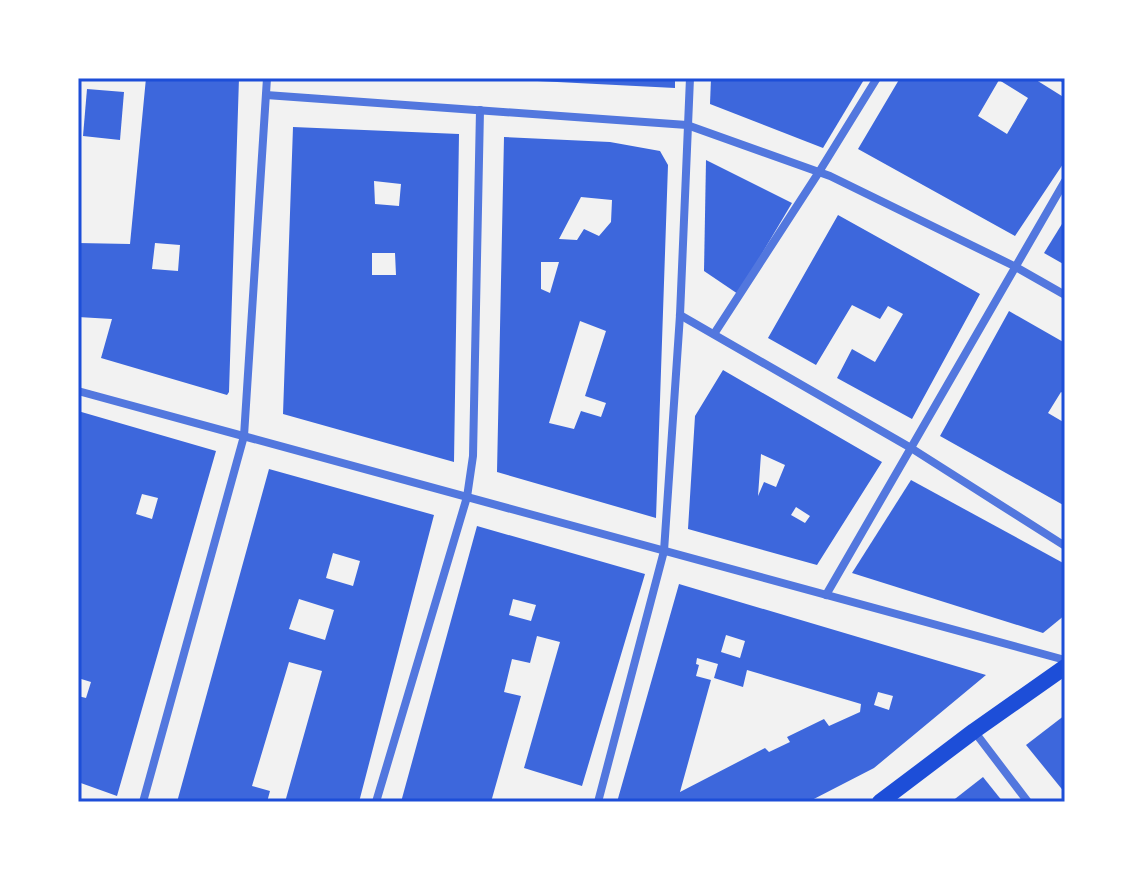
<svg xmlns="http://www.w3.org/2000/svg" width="1143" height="880" font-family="'Nunito Sans',sans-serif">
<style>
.building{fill:#3d67dc;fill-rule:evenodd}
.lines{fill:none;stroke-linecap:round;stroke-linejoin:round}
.minor{stroke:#5277de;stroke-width:8}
.secondary{stroke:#1d4ed8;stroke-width:16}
.neatline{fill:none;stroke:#1d4ed8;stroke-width:3}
</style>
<rect width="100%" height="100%" fill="#f2f2f2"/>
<g class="building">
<path d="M146,78H239L229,392L227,395L101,358L112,319L78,317V243L130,244ZM155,243L180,245L178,271L152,269Z"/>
<polygon points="518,78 675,78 675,88 518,80"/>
<polygon points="711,78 865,78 823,148 710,104"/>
<path d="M900,78H1033L1065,98V161L1015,236L858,149ZM999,80L1028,98L1007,134L978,116Z"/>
<polygon points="87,89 124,92 120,140 83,136"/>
<path d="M293,127L459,134L454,462L283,414ZM374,181L401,184L399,206L375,204ZM372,253H395L396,275H372Z"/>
<path d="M504,137L610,142L660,151L668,165L656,518L497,472ZM581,197L612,200L611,222L599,236L584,229L577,240L559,239ZM541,262H559L550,293L541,289ZM580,321L606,331L585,396L606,403L601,417L581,411L574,429L549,423Z"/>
<polygon points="706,160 792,203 738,294 704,271"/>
<polygon points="838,215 980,294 912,419 837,378 852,349 875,362 903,314 888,306 880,319 852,305 816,365 768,338"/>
<polygon points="1065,219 1065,265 1044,253"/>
<polygon points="1009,311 1065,343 1065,394 1061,392 1048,413 1065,423 1065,506 940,436"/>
<path d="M723,370L882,462L817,565L688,529L695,416ZM761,454L785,465L776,487L764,482L758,496ZM796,507L810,516L805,523L791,515Z"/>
<path d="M78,411L216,451L117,796L78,782V696L86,698L91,682L78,678ZM142,494L158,498L152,519L136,514Z"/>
<path d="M269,469L434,515L359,802H285L322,671L289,662L252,786L270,791L267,802H177ZM333,553L360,561L353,586L326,578ZM299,599L334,610L325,640L289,629Z"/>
<polygon points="911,480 1065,564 1065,615 1043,633 852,573"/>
<path d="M477,526L645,574L582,786L524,768L560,642L537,636L530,663L512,659L504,692L521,696L491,802H401ZM513,599L536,605L531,621L509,615Z"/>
<path d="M679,584L986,675L874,768L808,802H617ZM726,635L745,641L740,658L721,652ZM697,658L718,664L714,678L743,687L747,670L861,704L860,712L829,726L824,719L787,737L790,742L769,752L765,748L680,792L711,680L696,676L699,665L696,664ZM878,692L893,696L889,710L874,705Z"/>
<polygon points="1065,715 1065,793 1026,745"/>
<polygon points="983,777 1003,802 951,802"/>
</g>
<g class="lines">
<g class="minor">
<polyline points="1063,78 1065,79"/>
<polyline points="266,95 687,125 830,176 1014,266 1065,295"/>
<polyline points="680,315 911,448 1065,546"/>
<polyline points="714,334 819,172 877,78"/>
<polyline points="78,391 1065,660"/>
<polyline points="826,595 1065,181"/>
<polyline points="974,731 1028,802"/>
<polyline points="143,802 244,436 267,78"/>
<polyline points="376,802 467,497 473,456 480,110"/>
<polyline points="598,802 664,551 680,315 690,78"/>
</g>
<polyline class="secondary" points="880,802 974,731 1065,667"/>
</g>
<rect width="1143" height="880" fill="none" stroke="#ffffff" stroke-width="160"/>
<rect x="80" y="80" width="983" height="720" class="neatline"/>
</svg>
